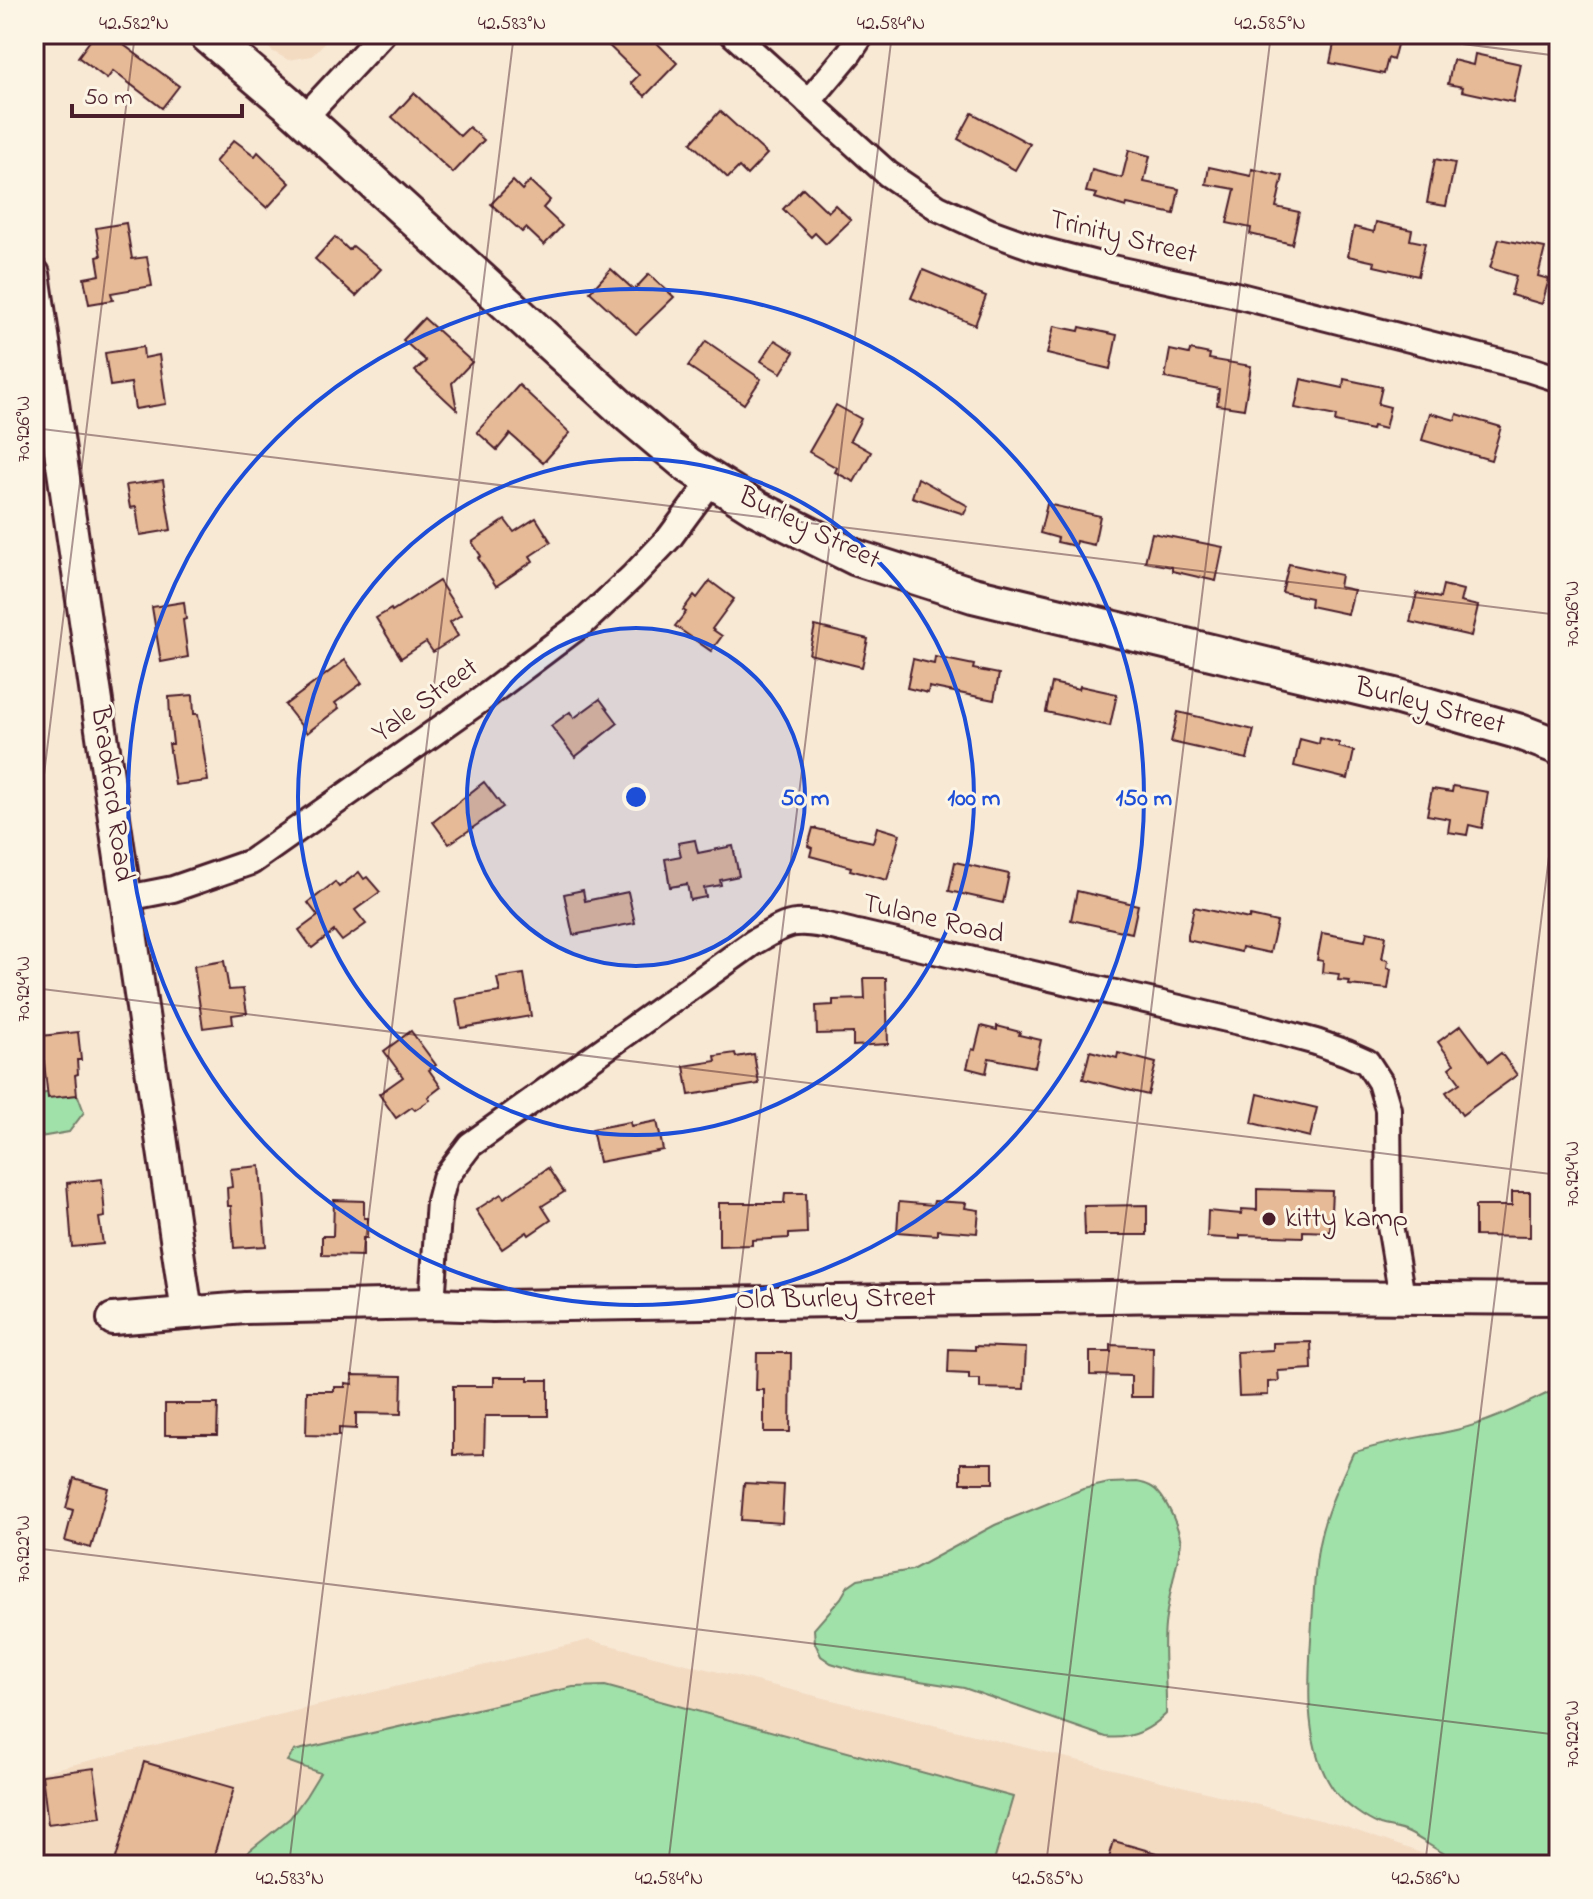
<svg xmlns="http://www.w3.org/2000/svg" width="1593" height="1899" font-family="'Indie Flower',sans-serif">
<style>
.built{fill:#f3dbc2}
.green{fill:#a0e0a9;stroke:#75806a;stroke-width:2}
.building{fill:#e6ba96;stroke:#4a1f2b;stroke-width:2}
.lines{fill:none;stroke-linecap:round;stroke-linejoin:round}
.minor-casing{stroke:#4a1f2b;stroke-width:30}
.tertiary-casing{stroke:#4a1f2b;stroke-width:36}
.secondary-casing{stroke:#4a1f2b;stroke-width:40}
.minor{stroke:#fcf5e5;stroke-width:24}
.tertiary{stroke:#fcf5e5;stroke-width:30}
.secondary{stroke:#fcf5e5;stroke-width:34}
.ticks{fill:none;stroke:#4a1f2b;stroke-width:2;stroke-opacity:0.45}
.ring{fill:none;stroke:#1d4ed8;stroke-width:4}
.poi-dot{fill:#4a1f2b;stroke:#fcf5e5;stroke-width:3}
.labels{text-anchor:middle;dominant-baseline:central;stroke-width:6;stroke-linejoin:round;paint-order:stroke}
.street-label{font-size:28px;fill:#4a1f2b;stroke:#fcf5e5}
.poi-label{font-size:28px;fill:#4a1f2b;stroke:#fcf5e5;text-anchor:start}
.centre{fill:#1d4ed8;stroke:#fcf5e5;stroke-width:4}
.ring-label{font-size:24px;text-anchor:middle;font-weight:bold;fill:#1d4ed8;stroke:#fcf5e5;stroke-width:6;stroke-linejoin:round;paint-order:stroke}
.neatline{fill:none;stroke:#4a1f2b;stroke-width:3}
.ticks-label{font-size:20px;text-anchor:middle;fill:#4a1f2b}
</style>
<rect width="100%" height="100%" fill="#f8e9d5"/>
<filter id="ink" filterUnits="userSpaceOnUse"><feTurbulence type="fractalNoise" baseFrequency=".0125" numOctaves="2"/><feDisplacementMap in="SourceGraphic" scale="16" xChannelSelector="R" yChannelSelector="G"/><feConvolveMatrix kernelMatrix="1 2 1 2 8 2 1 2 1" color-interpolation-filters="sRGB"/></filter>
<g filter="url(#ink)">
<g class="built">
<polygon points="252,34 333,34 312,56 288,60 272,51"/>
<polygon points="589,1640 1340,1825 1456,1865 34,1865 34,1774"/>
</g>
<g class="green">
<polygon points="61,1089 78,1096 84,1112 69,1132 34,1138 34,1096"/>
<path d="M1559,1388V1860C1526,1865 1489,1870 1457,1859C1440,1854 1425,1841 1409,1833C1399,1828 1390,1828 1380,1825C1365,1819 1346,1805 1336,1793C1301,1747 1309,1676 1312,1622C1314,1596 1314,1569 1319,1544C1325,1512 1340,1482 1353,1453C1387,1441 1421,1438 1456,1430C1492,1422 1526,1403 1559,1388Z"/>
<path d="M1137,1482C1142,1483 1146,1484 1150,1486C1165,1493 1179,1528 1181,1543C1176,1570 1168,1598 1165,1625C1162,1655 1167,1684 1166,1714C1149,1731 1130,1740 1106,1737L964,1688L857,1671L831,1663L821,1656L815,1643L814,1629L841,1598L848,1586L858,1579L912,1570L995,1525L1083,1489L1109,1483Z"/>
<polygon points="605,1686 1013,1797 993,1865 243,1865 248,1852 290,1818 306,1796 320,1773 287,1761 294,1751 573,1687"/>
</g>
<g class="building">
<polygon points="95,34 109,34 179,86 162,108 113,71 107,79 78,57"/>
<polygon points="597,34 648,34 677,63 645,96 631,83 639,75"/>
<polygon points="1336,34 1356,38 1357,34 1364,34 1398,41 1393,60 1388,58 1384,74 1330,63"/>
<polygon points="1475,54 1521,64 1513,102 1462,91 1463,87 1448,84 1453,60 1473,65"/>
<polygon points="414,93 460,136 469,127 484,140 453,173 392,117"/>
<polygon points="720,111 767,154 747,175 739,167 728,178 691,143"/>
<polygon points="972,113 1030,144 1015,170 958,139"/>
<polygon points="234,140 255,156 258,152 290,183 267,208 215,162"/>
<polygon points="1129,150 1150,156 1144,182 1179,189 1174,214 1127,204 1126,207 1095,198 1097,194 1086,192 1092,170 1122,178"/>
<polygon points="1435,159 1455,163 1446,206 1427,203"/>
<polygon points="1209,167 1251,176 1252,169 1283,176 1276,207 1299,212 1292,244 1250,234 1251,228 1227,223 1235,189 1206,184"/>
<polygon points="513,181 522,190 530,181 550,200 543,208 562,226 544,245 526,228 522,232 491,204"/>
<polygon points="803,188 828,212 835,205 851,220 826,244 815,233 811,237 783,209"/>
<polygon points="1376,222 1412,230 1410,240 1425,243 1418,276 1374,266 1375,262 1348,256 1354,227 1374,232"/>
<polygon points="126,223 132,259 147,257 152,286 111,293 113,300 89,304 84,278 100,275 97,257 101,256 96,228"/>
<polygon points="335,237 349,250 353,246 381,269 356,296 315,259"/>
<polygon points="1499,239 1545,248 1538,276 1549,279 1542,304 1511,295 1516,276 1490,268"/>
<polygon points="611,269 634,290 649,274 674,297 636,334 590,292"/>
<polygon points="923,270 986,296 975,325 911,298"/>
<polygon points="424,318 472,362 452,383 457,410 415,371 426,361 403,340"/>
<polygon points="1054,326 1079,331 1080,327 1117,335 1110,369 1047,354"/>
<polygon points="775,340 794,352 781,373 761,361"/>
<polygon points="706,341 761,379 744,404 688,366"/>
<polygon points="143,347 144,358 159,355 166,404 135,409 131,383 110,386 105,353"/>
<polygon points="1170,350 1189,354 1190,350 1210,354 1209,359 1251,366 1244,409 1217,405 1219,389 1165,378"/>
<polygon points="1301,379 1343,388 1344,379 1382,387 1378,404 1390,407 1385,429 1373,426 1372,430 1335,422 1336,416 1295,408"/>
<polygon points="519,385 570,433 543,463 510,434 497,450 477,432"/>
<polygon points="836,405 861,419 850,440 871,452 854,482 835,472 837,468 809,452"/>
<polygon points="1430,413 1455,420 1457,414 1501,427 1491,460 1422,440"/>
<polygon points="918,478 968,506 964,514 912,497"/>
<polygon points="163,480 171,530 140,535 136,507 130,508 126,485"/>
<polygon points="1047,504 1100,516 1094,545 1076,541 1075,546 1057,542 1058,538 1040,533"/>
<polygon points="536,518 551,542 530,556 533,561 496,586 478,558 481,556 472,542 505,520 514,532"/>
<polygon points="1152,533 1223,547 1216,581 1172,571 1172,567 1145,562"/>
<polygon points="1289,564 1341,575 1339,587 1354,590 1348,614 1310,606 1311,598 1282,592"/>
<polygon points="439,581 461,615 450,622 458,636 433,652 426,642 401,658 376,618 391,609 392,611"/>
<polygon points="710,581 734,599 712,629 722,636 711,651 675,626 686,612 683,610 694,595 697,598"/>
<polygon points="1443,585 1463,590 1460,602 1478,606 1471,636 1410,622 1417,593 1440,598"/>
<polygon points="184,602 186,619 183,620 188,657 161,662 152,607"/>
<polygon points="815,626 868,639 862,667 809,654"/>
<polygon points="935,657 974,665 973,669 999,674 994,700 929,687 928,693 907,688 913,659 934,664"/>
<polygon points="345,660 362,683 335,703 339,708 307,733 285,705"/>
<polygon points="1052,683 1079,689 1080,686 1117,694 1110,726 1046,712"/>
<polygon points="193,695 194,714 198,714 208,781 175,785 169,744 173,744 170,718 169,697"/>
<polygon points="600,699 618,723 575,757 551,726 570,712 574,718"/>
<polygon points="1178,712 1254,730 1247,759 1171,742"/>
<polygon points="1320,738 1339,743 1339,747 1354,751 1348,779 1294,766 1300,739 1319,744"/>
<polygon points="484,782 503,807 449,844 433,822"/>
<polygon points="1453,786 1488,792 1482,828 1469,825 1467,835 1448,832 1450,819 1427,815 1432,789 1452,792"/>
<polygon points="877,827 900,834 887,880 850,870 851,867 810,856 812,848 808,846 813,828 873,842"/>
<polygon points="695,840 698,853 733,846 739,876 720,880 721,885 704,888 706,897 690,900 687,884 670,887 665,859 681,856 678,843"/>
<polygon points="955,862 1009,874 1003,903 949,891"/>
<polygon points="359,872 364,879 367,877 380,892 355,910 366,924 342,941 334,931 312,948 299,930 318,916 308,903 335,882 339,887"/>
<polygon points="583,890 585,901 628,892 635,923 573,935 564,894"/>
<polygon points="1077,891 1138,905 1132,933 1071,920"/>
<polygon points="1194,907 1249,919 1250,916 1277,922 1270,953 1242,947 1241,952 1187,940"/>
<polygon points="1367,932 1386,936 1382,959 1388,960 1387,968 1391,969 1388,989 1349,985 1350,981 1338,980 1339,974 1322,972 1323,961 1317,960 1322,933 1365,941"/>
<polygon points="224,961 229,990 243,989 247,1013 232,1015 233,1024 203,1028 194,966"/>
<polygon points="524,974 531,1016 461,1028 456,999 500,992 497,978"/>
<polygon points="864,978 886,978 888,1044 853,1046 853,1033 817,1034 816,1006 833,1005 833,1000 865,999"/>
<polygon points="1461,1025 1489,1062 1501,1053 1517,1075 1462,1115 1446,1092 1460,1083 1449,1068 1454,1064 1438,1042"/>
<polygon points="981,1026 997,1030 997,1026 1020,1032 1019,1035 1041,1040 1035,1067 989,1058 986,1073 967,1068 972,1049 975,1050"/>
<polygon points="411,1031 436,1065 429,1070 441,1087 428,1097 430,1100 415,1110 412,1107 396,1118 379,1094 403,1077 384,1051"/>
<polygon points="78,1032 81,1060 77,1060 78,1074 75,1075 77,1095 48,1098 41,1036"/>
<polygon points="1090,1051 1117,1058 1118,1053 1156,1063 1148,1095 1083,1079"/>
<polygon points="735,1053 736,1057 754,1054 759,1084 689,1095 684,1066 716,1061 715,1056"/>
<polygon points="1258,1094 1317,1108 1310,1137 1252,1123"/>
<polygon points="657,1121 663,1150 599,1162 592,1129 630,1122 631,1126"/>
<polygon points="260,1166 266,1246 234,1248 231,1206 228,1206 227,1188 232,1187 230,1169"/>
<polygon points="548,1168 564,1192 542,1206 551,1220 529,1235 527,1232 502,1249 476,1210 501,1194 504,1198"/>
<polygon points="102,1179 105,1217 99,1218 103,1244 72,1247 67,1183"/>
<polygon points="1257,1189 1332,1191 1330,1232 1303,1231 1303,1237 1240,1235 1240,1239 1207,1237 1208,1211 1241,1214 1242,1209 1257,1210"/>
<polygon points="1512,1192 1530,1192 1530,1237 1475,1236 1475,1206 1512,1206"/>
<polygon points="785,1193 806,1193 807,1233 789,1234 789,1238 752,1240 752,1245 719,1246 719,1203 784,1203"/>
<polygon points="334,1200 364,1201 364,1218 368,1218 367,1238 363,1238 363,1256 322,1255 322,1236 333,1236"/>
<polygon points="934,1201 966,1203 965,1208 979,1210 977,1233 937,1230 937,1235 897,1232 899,1202 933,1205"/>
<polygon points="1147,1205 1147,1235 1085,1235 1084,1206"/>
<polygon points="1311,1342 1312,1369 1278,1371 1279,1381 1268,1382 1268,1395 1239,1396 1237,1352 1273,1350 1273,1343"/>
<polygon points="1111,1345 1153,1347 1152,1397 1131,1397 1131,1376 1090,1375 1090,1352 1111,1352"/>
<polygon points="975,1346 1026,1348 1024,1389 980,1388 980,1379 969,1379 969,1374 948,1373 949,1349 975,1350"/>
<polygon points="757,1353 791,1353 790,1432 764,1432 764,1390 756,1390"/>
<polygon points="352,1375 402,1376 401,1414 356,1413 356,1429 339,1428 339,1436 306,1435 307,1391 334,1391 334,1387 345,1387 345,1383 353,1384"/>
<polygon points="494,1377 528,1377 528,1380 548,1380 548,1416 485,1416 484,1454 453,1455 453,1386 494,1386"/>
<polygon points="165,1404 218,1404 217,1435 165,1435"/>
<rect x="961" y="1463" width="32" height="20"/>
<polygon points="74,1478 108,1488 91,1548 65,1541 73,1510 66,1508"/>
<polygon points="744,1483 784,1485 782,1523 741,1520"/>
<polygon points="144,1762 234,1788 211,1865 160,1865 146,1861 145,1865 114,1865"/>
<polygon points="94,1768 101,1817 48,1824 42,1775"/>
<polygon points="1114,1841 1181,1860 1180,1865 1107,1865"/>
</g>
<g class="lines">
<g class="minor-casing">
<g id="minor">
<polyline points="733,34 888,174 938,208 988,231 1038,249 1112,268 1232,294 1528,369 1559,379"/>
<polyline points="808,102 850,52 862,34"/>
<polyline points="304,118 382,34"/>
<polyline points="127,898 173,889 251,862 482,699 584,622 632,577 670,537 712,480"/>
<path d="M432,1304L439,1201L445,1178L470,1145L754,942C767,935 782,924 796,923C817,921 842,930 862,934L1261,1027L1316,1042L1347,1053L1367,1062L1380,1082L1388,1109L1389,1219L1402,1297"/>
</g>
</g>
<g class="tertiary-casing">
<g id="tertiary">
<polyline points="34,274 187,1313"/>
<polyline points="113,1319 245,1308 432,1304 493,1306 1176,1296 1559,1299"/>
</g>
</g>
<g class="secondary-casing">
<polyline id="secondary" points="206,34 286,102 631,417 688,465 758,509 857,558 973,595 1395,696 1517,731 1559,747"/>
</g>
<use href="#minor" class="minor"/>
<use href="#tertiary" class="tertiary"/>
<use href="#secondary" class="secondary"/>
</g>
</g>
<path class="ticks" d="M1383,34L1559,56M34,428L1559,615M34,856L135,34M34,988L1559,1175M34,1548L1559,1735M289,1865L514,34M668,1865L892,34M1046,1865L1271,34M1425,1865L1559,775"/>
<circle cx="636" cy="797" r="169" fill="#1d4ed8" fill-opacity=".12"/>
<g class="ring">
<circle cx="636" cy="797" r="169"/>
<circle cx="636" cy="797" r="338"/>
<circle cx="636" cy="797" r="508"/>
</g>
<circle class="poi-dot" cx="1269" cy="1219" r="8"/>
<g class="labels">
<g class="street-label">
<text transform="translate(1123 238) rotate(14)">Trinity Street</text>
<text transform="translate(809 529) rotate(26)">Burley Street</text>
<text transform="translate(426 701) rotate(-36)">Yale Street</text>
<text transform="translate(1430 707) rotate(15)">Burley Street</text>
<text transform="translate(111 794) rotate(82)">Bradford Road</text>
<text transform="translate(933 920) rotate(13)">Tulane Road</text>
<text transform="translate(836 1300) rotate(-1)">Old Burley Street</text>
</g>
<g class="poi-label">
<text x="1285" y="1219">kitty kamp</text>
</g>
</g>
<circle cx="636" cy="797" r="12" class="centre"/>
<g class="ring-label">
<text x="805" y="805">50 m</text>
<text x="974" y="805">100 m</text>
<text x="1144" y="805">150 m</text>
</g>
<rect width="1593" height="1899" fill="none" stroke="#fcf5e5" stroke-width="88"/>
<path d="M72 104v12h170v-12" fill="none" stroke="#4a1f2b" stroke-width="4"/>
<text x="84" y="104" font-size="24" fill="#4a1f2b" stroke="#fcf5e5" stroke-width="6" paint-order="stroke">50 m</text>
<rect x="44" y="44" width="1505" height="1811" class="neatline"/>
<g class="ticks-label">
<text x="134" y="29">42.582°N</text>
<text x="512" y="29">42.583°N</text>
<text x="891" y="29">42.584°N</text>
<text x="1270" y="29">42.585°N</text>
<text transform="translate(22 429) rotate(-90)" y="7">70.926°W</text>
<text transform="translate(1571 614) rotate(-90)" y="7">70.926°W</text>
<text transform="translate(22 989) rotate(-90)" y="7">70.924°W</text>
<text transform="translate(1571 1174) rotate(-90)" y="7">70.924°W</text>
<text transform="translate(22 1549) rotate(-90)" y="7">70.922°W</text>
<text transform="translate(1571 1734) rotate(-90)" y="7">70.922°W</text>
<text x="290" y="1884">42.583°N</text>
<text x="669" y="1884">42.584°N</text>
<text x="1048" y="1884">42.585°N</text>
<text x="1426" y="1884">42.586°N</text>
</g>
</svg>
